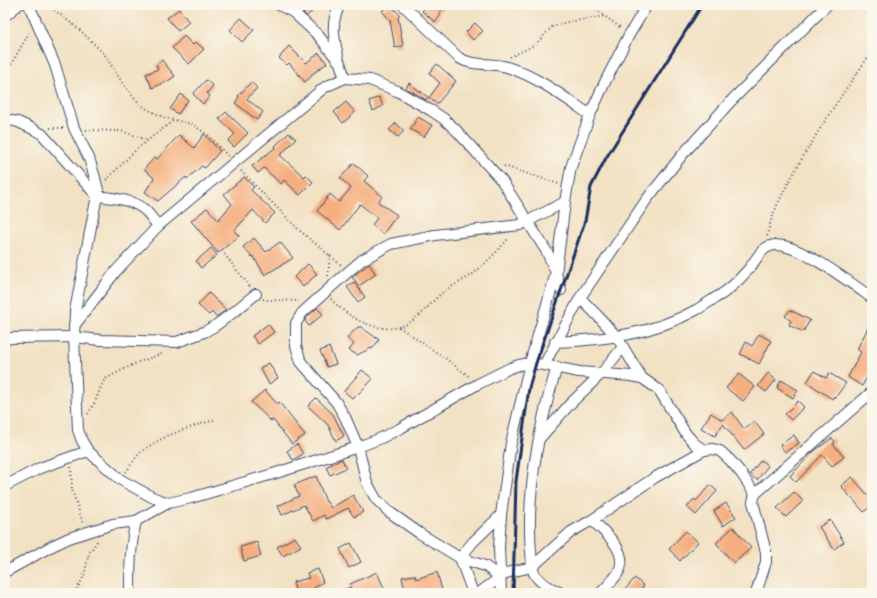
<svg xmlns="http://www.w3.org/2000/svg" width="877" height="598" font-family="'Gentium Book Plus',serif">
	<rect width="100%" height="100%" fill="#fbf7ec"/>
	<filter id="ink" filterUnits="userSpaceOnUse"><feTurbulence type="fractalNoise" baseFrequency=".025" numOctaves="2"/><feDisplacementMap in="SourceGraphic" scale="8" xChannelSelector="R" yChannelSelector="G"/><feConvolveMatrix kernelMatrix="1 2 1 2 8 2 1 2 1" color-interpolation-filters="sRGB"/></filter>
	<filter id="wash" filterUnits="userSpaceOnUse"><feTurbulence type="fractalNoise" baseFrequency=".012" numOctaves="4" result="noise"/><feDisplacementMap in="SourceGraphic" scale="16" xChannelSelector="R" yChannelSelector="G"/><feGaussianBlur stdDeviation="0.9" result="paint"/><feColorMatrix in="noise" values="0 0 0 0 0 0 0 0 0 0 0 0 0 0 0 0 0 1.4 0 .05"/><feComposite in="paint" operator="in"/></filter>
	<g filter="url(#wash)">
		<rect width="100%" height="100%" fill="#f2e1c3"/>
		<g id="blocks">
			<!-- building -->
			<g fill="#f5ae7e">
				<polygon points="297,5 309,5 313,11 306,16"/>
				<polygon points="389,5 390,5 400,15 398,17 403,46 395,48 390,20 382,11"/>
				<polygon points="428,5 445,5 439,14 441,15 435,22 422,11"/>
				<polygon points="179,9 189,22 178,31 167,18"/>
				<polygon points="241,18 254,30 242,42 230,30"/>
				<polygon points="475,23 483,31 473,40 466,32"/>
				<polygon points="184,36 193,45 196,42 204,49 189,64 172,48"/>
				<polygon points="289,46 306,63 319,53 327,63 311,75 312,76 305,82 289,63 287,65 279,58"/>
				<polygon points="162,60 175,76 168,81 152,88 146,74 158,69 156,65"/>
				<polygon points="437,64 456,81 437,104 429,98 440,83 429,73"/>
				<polygon points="206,80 213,86 207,93 210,96 203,104 193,94"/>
				<polygon points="251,82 257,88 247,99 263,112 257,120 235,103 239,97 238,96"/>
				<polygon points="409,83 428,97 426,100 406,88"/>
				<polygon points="181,94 188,100 178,114 170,109"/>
				<polygon points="379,97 383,106 373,111 369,101"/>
				<polygon points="346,102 355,112 343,123 334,112"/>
				<polygon points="226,112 248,133 234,147 228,141 235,134 219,119"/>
				<polygon points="418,117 432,125 424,137 410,129"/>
				<polygon points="396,123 404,131 398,137 389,130"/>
				<polygon points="289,133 296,139 280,155 304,177 306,175 313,182 300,195 284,180 281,184 264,168 258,173 252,166 276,147 275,146"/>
				<polygon points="204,134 220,151 205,168 202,166 187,179 186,177 158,201 145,192 154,178 144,169 155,157 157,159 179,135 194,148"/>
				<polygon points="354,163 368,176 364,181 382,196 378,202 397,215 383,234 372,225 377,218 360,204 340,230 317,211 330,194 339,202 351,188 340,178"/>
				<polygon points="244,177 254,187 251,190 275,213 265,223 253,210 234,231 239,236 218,253 191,221 207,208 218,220 232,204 224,194"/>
				<polygon points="254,238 266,252 280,242 293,258 265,275 253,256 252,257 243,247"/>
				<polygon points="211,248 217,255 201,268 196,261"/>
				<polygon points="308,264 317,274 303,287 294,277"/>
				<polygon points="369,264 376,274 359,286 352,277"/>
				<polygon points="354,282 365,297 358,302 347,287"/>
				<polygon points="209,293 226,310 216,317 212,312 209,315 198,305"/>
				<polygon points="317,308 323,314 309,326 305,321 307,317"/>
				<polygon points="790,310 810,320 803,332 789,325 791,321 785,316"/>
				<polygon points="872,320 872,369 862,386 848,377 861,352 857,349"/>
				<polygon points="268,324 274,332 258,344 252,336"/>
				<polygon points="358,327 361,327 379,340 372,349 371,348 357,355 349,350 354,344 347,338"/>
				<polygon points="759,334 771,341 759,364 740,354 746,342 752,346"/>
				<polygon points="329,347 336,364 327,367 320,351"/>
				<polygon points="269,363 278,378 269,384 260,368"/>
				<polygon points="362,370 373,379 353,399 344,391"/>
				<polygon points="814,371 826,378 829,373 846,383 835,398 834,396 832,399 807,382"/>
				<polygon points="768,373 776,380 766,392 758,386"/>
				<polygon points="739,374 755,387 743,401 726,388"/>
				<polygon points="781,380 798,390 793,398 777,388"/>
				<polygon points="265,390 277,404 279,402 305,435 292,444 273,420 271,421 251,402"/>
				<polygon points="316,398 333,414 344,436 336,441 328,425 308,406"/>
				<polygon points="798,401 804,407 791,420 785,414"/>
				<polygon points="732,412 744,429 754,421 764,434 744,450 723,424 715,436 701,428 711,413 722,420"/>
				<polygon points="794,435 799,443 785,452 780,445"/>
				<polygon points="832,438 835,442 833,444 844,457 832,466 822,455 796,482 790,476 813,452"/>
				<polygon points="297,444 303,454 293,460 287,451"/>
				<polygon points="342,459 346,468 330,475 326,467"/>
				<polygon points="761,460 768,466 757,480 750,474"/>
				<polygon points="316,476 326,502 327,502 331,508 353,495 363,512 354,517 348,508 326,519 324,515 313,521 304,505 282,515 278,506 299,496 294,485"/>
				<polygon points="852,477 872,500 872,505 864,512 841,486"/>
				<polygon points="710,485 717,491 696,515 687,507 694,499 696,501"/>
				<polygon points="794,492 803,501 786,517 777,508"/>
				<polygon points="726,503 736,517 723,526 714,511"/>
				<polygon points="830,520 844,542 834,549 819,527"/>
				<polygon points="733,527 751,548 734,563 716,543"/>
				<polygon points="686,531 698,542 680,561 669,549"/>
				<polygon points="295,537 301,546 283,556 277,547"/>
				<polygon points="257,542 261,556 244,561 240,547"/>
				<polygon points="351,543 361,562 349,568 340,549"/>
				<polygon points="318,569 323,582 314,588 316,593 296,593 293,582 309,578 307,573"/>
				<polygon points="377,572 386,593 336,593 351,587 350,584"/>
				<polygon points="437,572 442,590 432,593 421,593 420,591 405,593 402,577 415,575 416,579"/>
				<polygon points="635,578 644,586 638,593 622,593"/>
			</g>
		</g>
	</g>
	<g filter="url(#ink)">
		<use href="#blocks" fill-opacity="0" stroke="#3b4a6d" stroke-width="1"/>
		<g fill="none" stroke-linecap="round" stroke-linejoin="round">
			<!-- street casing -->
			<g stroke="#3b4a6d" stroke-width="12">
				<g id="street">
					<polyline points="29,5 55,65 74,128 89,158 95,178 98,190 75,311 74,337 78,430 82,441 88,451 121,480 152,497 168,503"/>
					<polyline points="279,5 293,12 318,35 340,63 345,78 370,80 397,91 432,111 444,119 456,130 502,181 547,252 556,273 561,290"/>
					<path d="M403,5l56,53c15,9 32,4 48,9 31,10 57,30 83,48"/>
					<polyline points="5,16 18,5"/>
					<path d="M339,61c-4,-20 -10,-37 1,-56"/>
					<path d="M5,119l13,3 15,7 9,5 8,9 47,53c16,2 36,3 49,15 4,4 8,10 12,15"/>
					<polyline points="580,298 597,315 617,337 642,378"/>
					<polyline points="74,326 116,271 158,226 325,87 345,78"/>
					<polyline points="5,339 10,338 74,337 100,340 177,342 204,332 215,326 235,311 256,294"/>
					<path d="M555,342c49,-2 98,-8 141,-32 9,-5 17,-11 26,-16 9,-6 17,-14 25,-23 9,-9 14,-27 30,-26 25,1 74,38 95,53"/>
					<polyline points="544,365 580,298 647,199 683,154 732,100 827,5"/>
					<path d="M557,367c-18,57 -31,126 -26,185 1,7 0,15 3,21 5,10 17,15 27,20"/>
					<polyline points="540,438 570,404 601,374 623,347"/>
					<polyline points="5,486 40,468 88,451"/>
					<path d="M592,520c12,12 37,31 27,51 -4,8 -12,15 -18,22"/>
					<polyline points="5,572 50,547 69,538 113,524 136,521 168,503 191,498 273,474 358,447 379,439 399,429 478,384 510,368 519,365 530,363 544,365 579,372 631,376 642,378 659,390 686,434 695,444 704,450 713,449 720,451 730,460 741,473 755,494"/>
					<polyline points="500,577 485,566 460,558 419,533 388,511 376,499 367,483 358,447 345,417 336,402 301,362 296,346 296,323 302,313 349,271 362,260 391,244 435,235 520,225 565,202"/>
					<path d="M130,593c0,-25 0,-47 6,-72"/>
					<polyline points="473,593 460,558 473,542 501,515"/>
					<polyline points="479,593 506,573 532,567 571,532 592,520 654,478 704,450"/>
					<polyline points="501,593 499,548 501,515 511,443 530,363 556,273 565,202 571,167 590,115 605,82 629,35 647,5"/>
					<polyline points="756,593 766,562 766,552 753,502 755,494 872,392"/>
				</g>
			</g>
			<!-- path -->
			<g stroke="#3b4a6d" stroke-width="2" stroke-dasharray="1 3" stroke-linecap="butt">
				<polyline points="48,5 81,31 105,55 121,81 135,99 145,108 165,118 192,124 209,136 228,156"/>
				<polyline points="590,5 622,29"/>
				<polyline points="510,57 535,45 552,27 567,22 605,16"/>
				<polyline points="5,75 29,33"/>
				<polyline points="50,128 64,128"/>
				<polyline points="86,130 121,131 148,140"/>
				<polyline points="504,166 559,184"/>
				<polyline points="241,171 298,229 341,265"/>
				<polyline points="106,180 138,148 174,120"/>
				<path d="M767,236c4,-21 15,-41 25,-60 24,-43 51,-84 80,-124"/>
				<polyline points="222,251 250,287"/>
				<polyline points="328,276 330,255"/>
				<polyline points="263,299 267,300 299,301"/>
				<path d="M331,299c15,17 44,34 67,28 6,-1 12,-5 17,-8 11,-8 19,-21 31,-29 8,-5 16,-9 24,-14 13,-9 28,-26 39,-38"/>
				<polyline points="399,327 445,358 470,377"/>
				<polyline points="88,414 95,402 103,382 107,378 136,363 164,353"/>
				<polyline points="71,467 72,490 83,523"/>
				<path d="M126,472c4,-5 8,-13 13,-18 20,-18 49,-26 75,-34"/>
				<polyline points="75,593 84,576 89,553 98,540"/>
			</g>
			<!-- street -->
			<use href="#street" stroke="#fff" stroke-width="10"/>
			<!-- rail -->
			<polyline stroke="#1b2f5e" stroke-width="3" points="513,593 516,481 529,388 536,363 585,221 591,187 606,158 702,5"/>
		</g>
	</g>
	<!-- margin -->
	<rect width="877" height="598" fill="none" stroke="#fbf7ec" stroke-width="20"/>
</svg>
